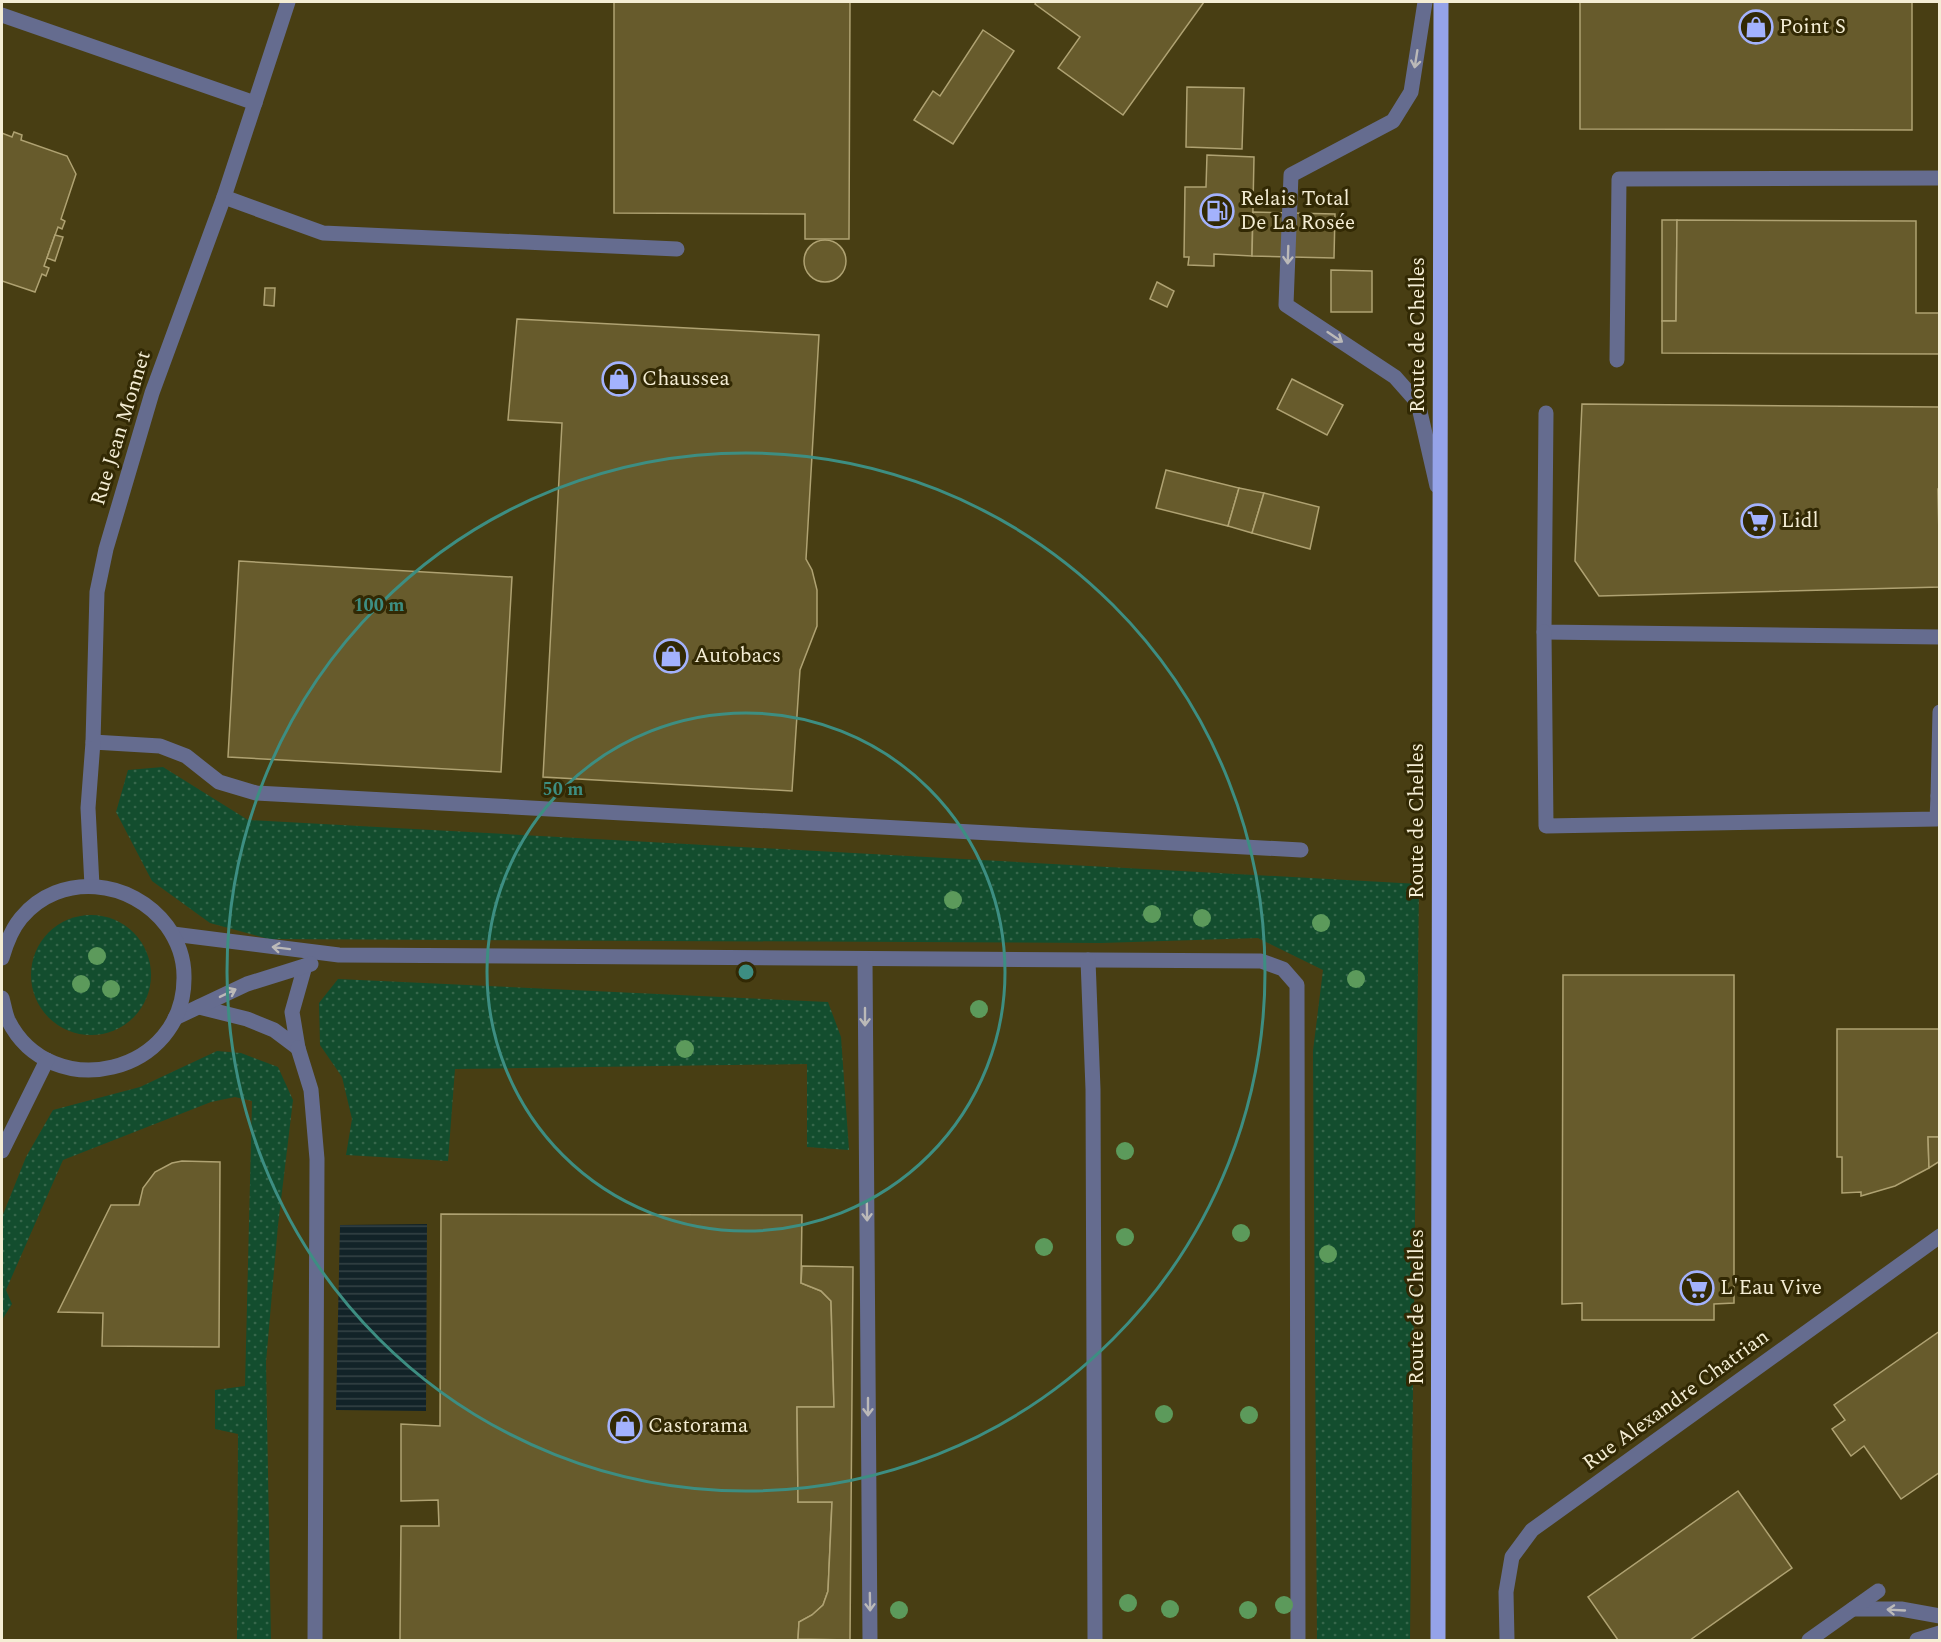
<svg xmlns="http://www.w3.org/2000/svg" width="1941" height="1642" font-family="Spectral,serif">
	<defs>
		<pattern id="grass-dots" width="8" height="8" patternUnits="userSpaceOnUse" patternTransform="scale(1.5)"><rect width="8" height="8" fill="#134d2e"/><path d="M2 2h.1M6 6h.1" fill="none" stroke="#36674b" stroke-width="1.8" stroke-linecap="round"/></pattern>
		<pattern id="water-rules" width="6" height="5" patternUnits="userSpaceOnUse" patternTransform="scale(1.5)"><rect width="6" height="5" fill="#122328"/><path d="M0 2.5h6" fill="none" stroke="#354346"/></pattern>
	</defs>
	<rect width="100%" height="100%" fill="#3e3300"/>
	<!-- built -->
	<rect fill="#483e13" x="2" y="2" width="1937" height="1638"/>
	<!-- grass -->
	<g fill="url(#grass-dots)">
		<polygon points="163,767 248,820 1419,884 1410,1640 1317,1640 1313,1051 1323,970 1258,938 1101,943 269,939 210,923 152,881 116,812 128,770"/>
		<circle cx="91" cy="975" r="60"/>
		<polygon points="338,979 828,1002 841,1037 849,1150 807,1147 807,1064 455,1069 448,1161 346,1155 352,1119 342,1077 320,1045 319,1003"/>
		<polygon points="217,1051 241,1053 278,1067 293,1100 278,1225 266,1362 271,1640 237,1640 238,1434 215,1429 215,1390 245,1386 252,1101 235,1097 211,1102 63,1160 6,1290 12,1304 2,1320 2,1217 26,1157 53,1110 140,1087"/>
	</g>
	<!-- water -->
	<polygon fill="url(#water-rules)" points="427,1224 426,1411 336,1410 340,1225"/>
	<!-- building -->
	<g fill="#675b2c" stroke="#afa272" stroke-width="1.5">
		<polygon points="614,2 850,2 849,239 805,239 805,214 614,213"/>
		<polygon points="1036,2 1204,2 1123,115 1058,68 1080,37 1035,4"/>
		<polygon points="1580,2 1912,2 1912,130 1580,129"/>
		<polygon points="983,30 1014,51 953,144 914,120 933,91 940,96"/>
		<polygon points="1187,87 1244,88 1242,149 1186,147"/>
		<polygon points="14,132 22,135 21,140 67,156 76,174 61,219 65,221 62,229 58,227 44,266 49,268 46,276 42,274 35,292 2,281 2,133 12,137"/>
		<polygon points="1207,155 1254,157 1252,256 1214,254 1214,266 1188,265 1189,257 1184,257 1185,187 1206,187"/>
		<polygon points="1253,212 1335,214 1334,258 1252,256"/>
		<polygon points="1662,220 1677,220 1676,321 1662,321"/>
		<polygon points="1677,220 1916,221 1916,313 1940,313 1940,354 1662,353 1662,321 1676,321"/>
		<polygon points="55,235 63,237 55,261 47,258"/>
		<circle cx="825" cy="261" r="21"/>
		<polygon points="1331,270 1372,271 1372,312 1331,312"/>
		<polygon points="1157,282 1174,291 1167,307 1150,299"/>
		<polygon points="265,288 275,288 274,306 264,305"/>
		<polygon points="517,319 819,335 806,559 812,570 817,590 817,626 800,670 792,791 543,777 562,423 508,420"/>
		<polygon points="1292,379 1343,405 1327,435 1277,409"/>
		<polygon points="1582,404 1940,407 1940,489 1938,489 1940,587 1599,596 1575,561"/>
		<polygon points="1166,470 1239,488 1228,526 1156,508"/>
		<polygon points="1239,488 1264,493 1252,533 1228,526"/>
		<polygon points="1264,493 1319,507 1310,549 1252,533"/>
		<polygon points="239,561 512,577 501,772 228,757"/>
		<polygon points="1563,975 1734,975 1734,1303 1714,1304 1714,1320 1582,1320 1582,1303 1562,1304"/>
		<polygon points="1837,1029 1940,1029 1940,1137 1928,1137 1929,1168 1895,1186 1861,1196 1861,1192 1842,1193 1842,1157 1837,1157"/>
		<polygon points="1928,1137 1940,1137 1940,1161 1929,1168"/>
		<polygon points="182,1161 220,1162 219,1347 102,1346 103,1313 58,1312 111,1205 139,1205 143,1188 155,1172 172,1163"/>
		<polygon points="441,1214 802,1215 801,1283 821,1291 831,1301 834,1407 797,1407 798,1502 832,1502 828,1591 823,1605 812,1615 799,1622 798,1640 400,1640 401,1526 439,1526 438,1500 401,1501 401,1424 440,1426"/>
		<polygon points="802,1266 853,1267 850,1640 798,1639 799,1622 812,1615 823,1605 828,1591 832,1502 798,1502 797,1407 834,1407 831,1301 821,1291 801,1283"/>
		<polygon points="1940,1331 1940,1472 1901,1499 1864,1446 1851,1456 1832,1429 1845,1420 1834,1405"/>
		<polygon points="1738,1491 1792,1568 1690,1640 1618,1640 1588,1597"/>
	</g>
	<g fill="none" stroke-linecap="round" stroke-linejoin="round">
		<!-- lane -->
		<g stroke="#656c8f" stroke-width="15">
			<polyline points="1425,2 1411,92 1393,121 1291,175 1286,305 1395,377 1418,403 1437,486"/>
			<polyline points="2,15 255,103"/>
			<polyline points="224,197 323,233 677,249"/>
			<polyline points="1617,360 1619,179 1940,178"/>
			<polyline points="1546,413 1544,632 1940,637"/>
			<polyline points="1544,632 1546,826 1937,819 1938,796 1940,796"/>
			<polyline points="93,742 160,746 186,756 219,782 256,793 1301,850"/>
			<polyline points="1938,796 1940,712"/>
			<polyline points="173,934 339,955 1261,961 1283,969 1297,985 1298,1640"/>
			<polyline points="865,959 870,1640"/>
			<polyline points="1088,960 1093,1089 1095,1640"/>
			<polyline points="199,1007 247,1019 274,1030 298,1048 292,1012 305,966"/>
			<polyline points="175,1018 247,984 311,964"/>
			<polyline points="298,1048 311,1090 317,1159 315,1640"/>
			<polyline points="1853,1609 1901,1609 1940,1616"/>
			<polyline points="1809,1640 1878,1591"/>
			<polyline points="1917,1640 1940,1633"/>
		</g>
		<!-- street -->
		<g stroke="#656c8f" stroke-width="15">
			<polyline points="92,886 88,808 93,742 97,592 106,549 152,393 224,197 288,2"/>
			<path d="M2,958c4,-14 9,-28 19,-40 39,-47 111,-39 146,8 10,14 17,32 17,50 2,98 -133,130 -176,44 -3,-7 -4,-15 -6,-22"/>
			<polyline points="2,1151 47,1060"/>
			<polyline points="1507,1640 1506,1592 1512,1557 1532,1530 1940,1236"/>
		</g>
		<!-- primary -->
		<polyline stroke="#95a3e9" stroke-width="15" points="1438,1640 1441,2"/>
	</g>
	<!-- trees -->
	<g fill="#5c9a5b">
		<circle cx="953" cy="900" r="9"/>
		<circle cx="1152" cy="914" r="9"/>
		<circle cx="1202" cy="918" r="9"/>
		<circle cx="1321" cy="923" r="9"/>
		<circle cx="97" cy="956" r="9"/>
		<circle cx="1356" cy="979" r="9"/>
		<circle cx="81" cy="984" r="9"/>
		<circle cx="111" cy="989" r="9"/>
		<circle cx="979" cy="1009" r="9"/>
		<circle cx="685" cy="1049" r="9"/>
		<circle cx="1125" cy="1151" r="9"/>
		<circle cx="1241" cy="1233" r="9"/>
		<circle cx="1125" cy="1237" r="9"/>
		<circle cx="1044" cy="1247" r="9"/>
		<circle cx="1328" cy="1254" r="9"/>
		<circle cx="1164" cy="1414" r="9"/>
		<circle cx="1249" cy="1415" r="9"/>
		<circle cx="1128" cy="1603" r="9"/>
		<circle cx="1284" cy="1605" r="9"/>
		<circle cx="1170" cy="1609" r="9"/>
		<circle cx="899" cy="1610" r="9"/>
		<circle cx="1248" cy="1610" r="9"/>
	</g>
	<!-- one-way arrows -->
	<defs><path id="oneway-shaft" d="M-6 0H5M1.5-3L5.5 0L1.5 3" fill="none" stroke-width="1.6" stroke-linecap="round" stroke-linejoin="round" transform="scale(1.5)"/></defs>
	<g stroke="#bbb9b8">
		<use href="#oneway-shaft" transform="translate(1416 59) rotate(99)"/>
		<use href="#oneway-shaft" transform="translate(1288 255) rotate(92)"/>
		<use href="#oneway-shaft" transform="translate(1335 337) rotate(34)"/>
		<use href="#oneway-shaft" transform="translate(281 948) rotate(-173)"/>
		<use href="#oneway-shaft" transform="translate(228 993) rotate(-26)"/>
		<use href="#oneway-shaft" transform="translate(865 1017) rotate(90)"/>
		<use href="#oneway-shaft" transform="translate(867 1212) rotate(89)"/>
		<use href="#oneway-shaft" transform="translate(868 1407) rotate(90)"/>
		<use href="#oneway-shaft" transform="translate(870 1602) rotate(89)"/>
		<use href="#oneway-shaft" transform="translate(1896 1610) rotate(-177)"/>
	</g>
	<!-- distance rings -->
	<g fill="none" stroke="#3d8e82" stroke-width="3">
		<circle cx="746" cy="972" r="259"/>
		<circle cx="746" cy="972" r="519"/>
	</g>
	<!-- icons -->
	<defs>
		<g id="shop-ring" transform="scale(1.725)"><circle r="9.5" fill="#322904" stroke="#a3b2fd" stroke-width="1.5"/><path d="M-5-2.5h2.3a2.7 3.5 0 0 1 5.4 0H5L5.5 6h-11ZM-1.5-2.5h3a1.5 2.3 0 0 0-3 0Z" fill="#a3b2fd"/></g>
		<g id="fuel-ring" transform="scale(1.725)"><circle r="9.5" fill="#322904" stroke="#a3b2fd" stroke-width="1.5"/><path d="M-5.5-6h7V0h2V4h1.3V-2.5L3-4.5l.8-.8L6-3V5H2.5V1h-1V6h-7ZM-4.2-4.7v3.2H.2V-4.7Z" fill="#a3b2fd"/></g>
		<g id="supermarket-ring" transform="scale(1.725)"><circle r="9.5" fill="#322904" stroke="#a3b2fd" stroke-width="1.5"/><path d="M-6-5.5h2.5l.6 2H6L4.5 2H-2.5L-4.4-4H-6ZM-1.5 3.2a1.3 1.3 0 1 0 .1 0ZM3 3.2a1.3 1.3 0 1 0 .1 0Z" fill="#a3b2fd"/></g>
	</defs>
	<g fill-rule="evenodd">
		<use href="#shop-ring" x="1756" y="27"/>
		<use href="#fuel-ring" x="1217" y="211"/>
		<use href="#shop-ring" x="619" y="379"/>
		<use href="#supermarket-ring" x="1758" y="521"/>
		<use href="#shop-ring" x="671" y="656"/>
		<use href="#supermarket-ring" x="1697" y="1288"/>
		<use href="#shop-ring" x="625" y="1426"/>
	</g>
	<g text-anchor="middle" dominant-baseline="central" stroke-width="6" stroke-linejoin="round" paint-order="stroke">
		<!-- poi labels -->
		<g font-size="21" fill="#f4edd4" stroke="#322904" text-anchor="start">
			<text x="1779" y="27">Point S</text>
			<text x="1240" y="199">Relais Total<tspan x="1240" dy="24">De La Rosée</tspan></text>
			<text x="642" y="379">Chaussea</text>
			<text x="1781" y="521">Lidl</text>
			<text x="694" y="656">Autobacs</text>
			<text x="1720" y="1288">L'Eau Vive</text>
			<text x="648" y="1426">Castorama</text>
		</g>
		<!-- street labels -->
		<g font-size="21" fill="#f4edd4" stroke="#322904">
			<text transform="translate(1418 335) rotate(-90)">Route de Chelles</text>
			<text transform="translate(121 428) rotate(-73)">Rue Jean Monnet</text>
			<text transform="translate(1417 821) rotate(-90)">Route de Chelles</text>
			<text transform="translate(1417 1307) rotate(-90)">Route de Chelles</text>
			<text transform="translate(1676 1400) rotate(-36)">Rue Alexandre Chatrian</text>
		</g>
	</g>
	<circle cx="746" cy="972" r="9" fill="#3d8e82" stroke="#322904" stroke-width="3"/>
	<g font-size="18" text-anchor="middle" font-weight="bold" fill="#3d8e82" stroke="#322904" stroke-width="6" stroke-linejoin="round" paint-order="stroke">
		<text x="379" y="611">100 m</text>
		<text x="563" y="795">50 m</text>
	</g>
	<!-- border -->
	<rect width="1941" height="1642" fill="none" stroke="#f4edd4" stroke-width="6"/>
</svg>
